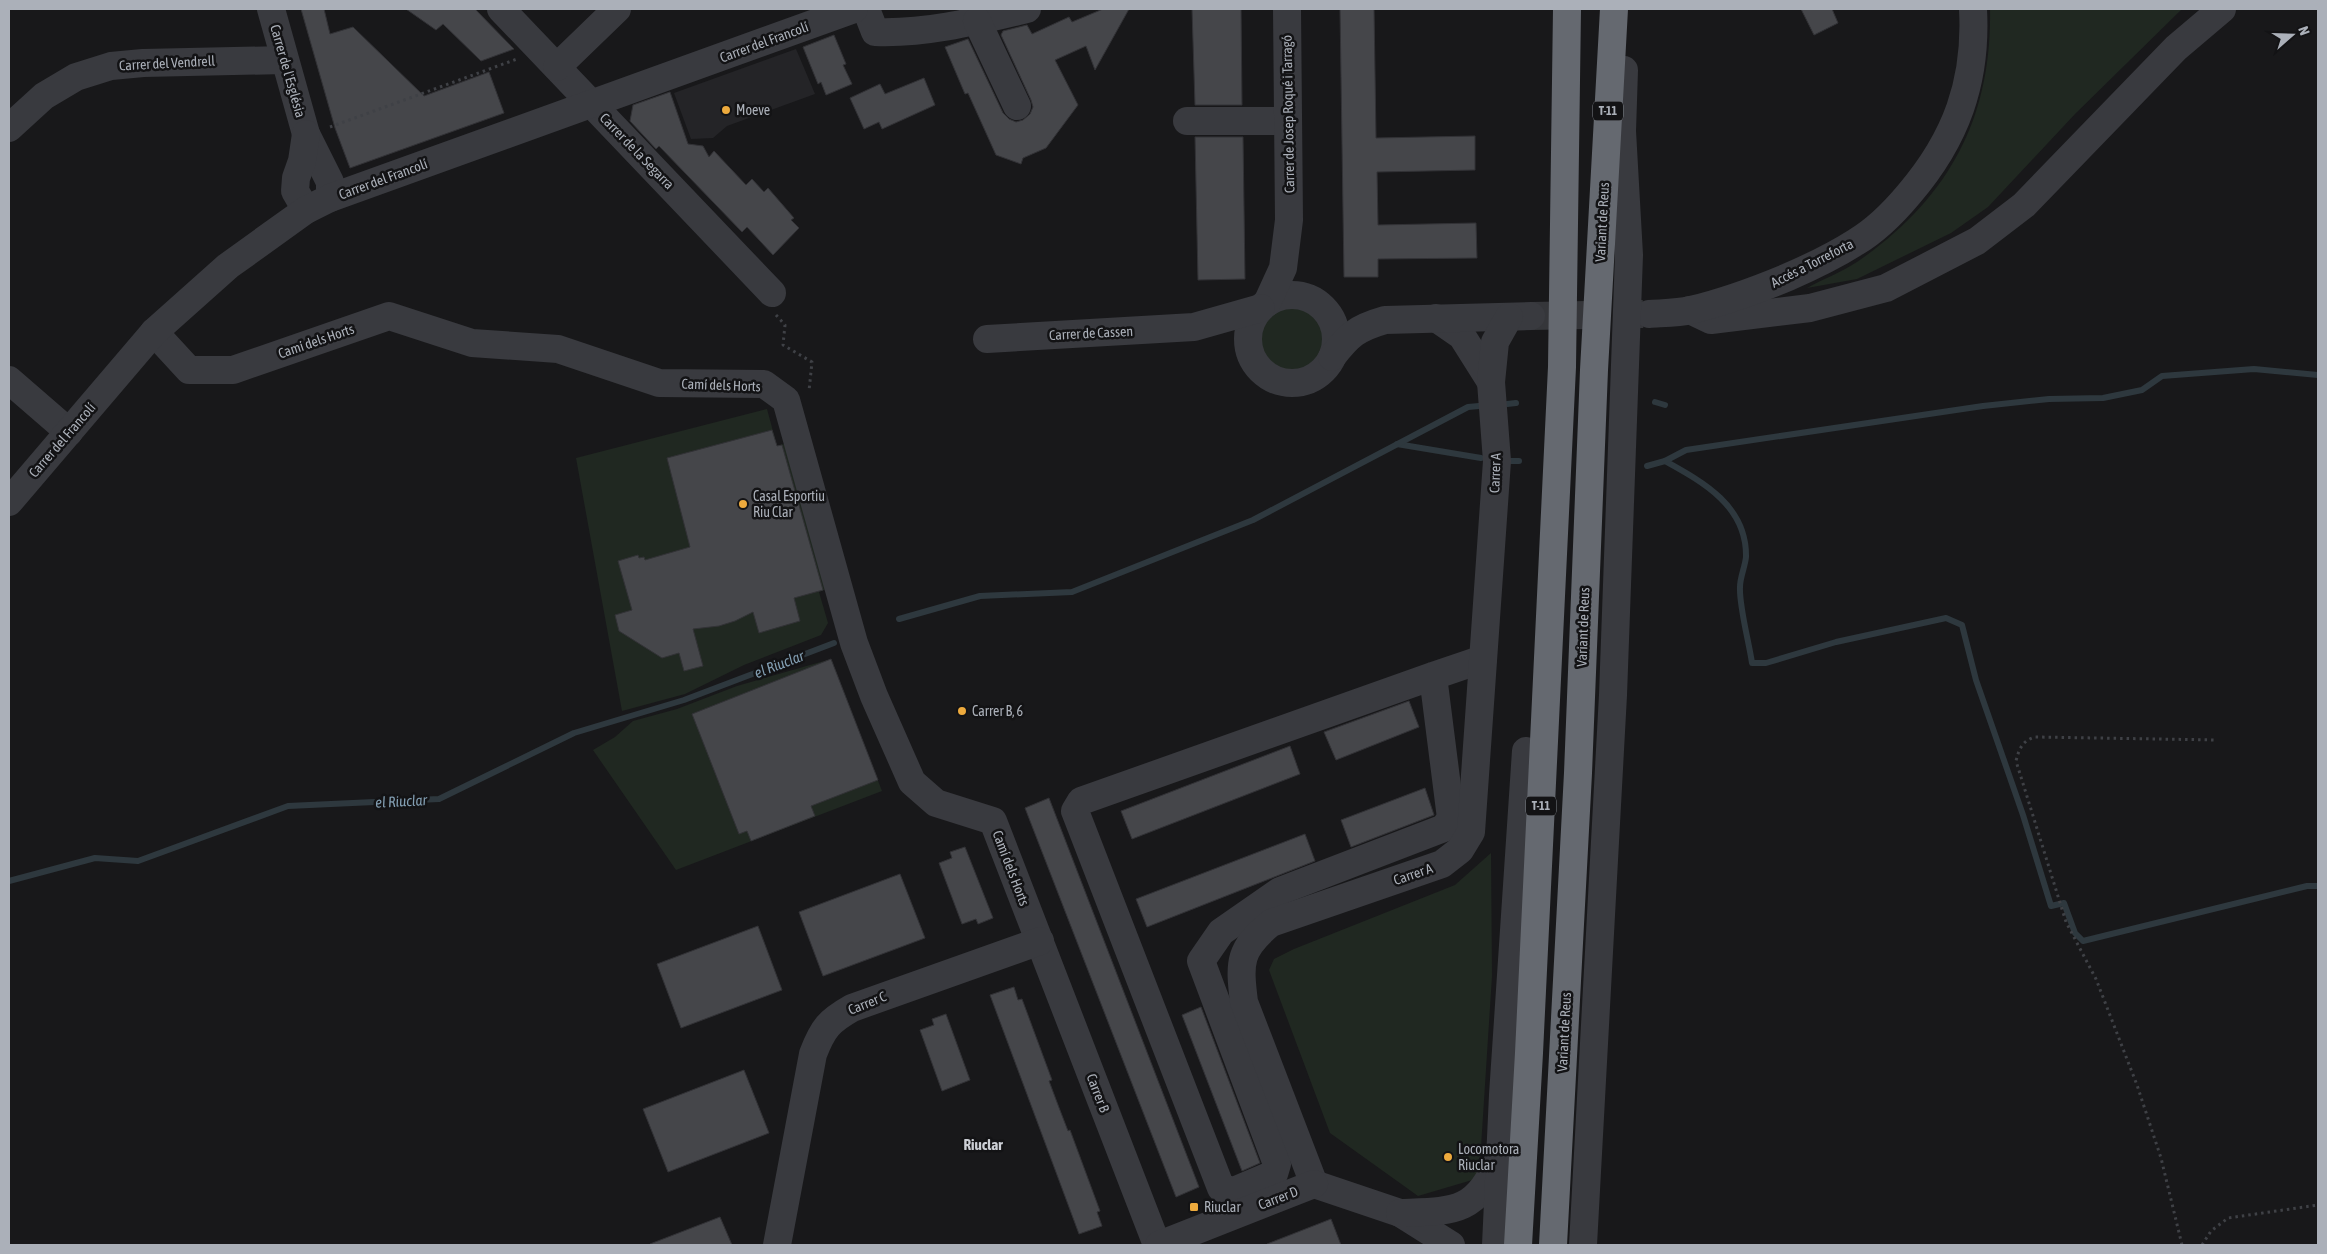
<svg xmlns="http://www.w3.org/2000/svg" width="2327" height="1254" font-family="'Asap Condensed',sans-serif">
	<rect width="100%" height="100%" fill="#18181a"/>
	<!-- built -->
	<polygon fill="#242427" points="796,49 815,94 727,126 713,138 691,139 674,93"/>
	<!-- green -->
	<g fill="#202821">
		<path d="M1990,9h192l-107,105 -87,93 -37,26 -94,46 -50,9c16,-9 35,-16 50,-26 91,-63 135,-143 133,-253z"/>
		<circle cx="1292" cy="340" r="34"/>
		<polygon points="767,409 777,446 790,442 829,588 819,592 828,623 821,635 744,665 685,694 622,711 576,458"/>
		<polygon points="831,659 882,791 676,870 593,750 615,737 633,721 677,709 737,686"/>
		<polygon points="1491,853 1492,976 1479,1178 1418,1196 1330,1133 1269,970 1274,959 1294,949 1455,885"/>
	</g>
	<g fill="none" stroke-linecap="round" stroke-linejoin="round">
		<!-- stream -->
		<g stroke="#2e383e" stroke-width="6">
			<polyline points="1655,402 1665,405"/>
			<polyline points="1507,404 1516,403"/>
			<polyline points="1397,444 1481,458"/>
			<polyline points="1511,461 1519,461"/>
			<path d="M1665,461c38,21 82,45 81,96 -1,10 -6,20 -6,30 -1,19 9,55 12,76h14l70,-21 110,-24 16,7 14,55 47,135 28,91 13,-3 11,30 8,8 224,-55h11"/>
			<polyline points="1647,466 1665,461 1686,450 1983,406 2049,399 2103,398 2142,390 2162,376 2254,369 2318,375"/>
			<polyline points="899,619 980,596 1072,592 1253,520 1468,407 1479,406"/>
			<polyline points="9,881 95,858 138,861 288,806 439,799 574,733 684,700 834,643"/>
		</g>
	</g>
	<!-- building -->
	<g fill="#45464a" stroke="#323236">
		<polygon points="301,9 324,9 330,34 353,27 424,96 489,72 504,113 350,168 335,128"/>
		<polygon points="406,9 475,9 514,49 481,61 443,24 436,30"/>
		<polygon points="1103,9 1129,9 1095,70 1086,46 1055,60 1078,105 1046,148 1023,158 1021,164 996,155 968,93 965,94 945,47 968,39 1003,113 1009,119 1016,122 1023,120 1030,114 1033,107 1031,100 1001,35 1003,31 1027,25 1032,34 1069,17 1072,22"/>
		<polygon points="1192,9 1241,9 1242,105 1195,105"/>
		<polygon points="1340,9 1374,9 1376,138 1475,136 1475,170 1377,172 1378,225 1476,223 1477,258 1378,259 1378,277 1344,277"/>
		<polygon points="1801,9 1832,9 1838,23 1814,35"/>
		<polygon points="834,35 846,64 843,65 852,84 826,95 821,82 818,84 803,47"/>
		<polygon points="924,78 935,105 882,129 879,122 864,129 850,98 880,84 885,94"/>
		<polygon points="670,92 688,144 703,146 709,157 714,151 746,185 752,179 764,192 768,188 794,218 791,220 799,228 773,255 747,227 742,232 659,146 656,149 630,121 633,105"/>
		<polygon points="1195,137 1243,137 1245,279 1198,280"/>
		<polygon points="772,430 777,446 782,445 823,590 794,598 800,621 759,633 753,612 735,621 719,626 693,629 703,666 684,671 679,653 662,658 619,631 615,615 632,610 618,561 638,555 639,558 644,557 645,560 690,547 667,458"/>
		<polygon points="831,659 878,780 811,806 815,816 751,841 747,831 739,834 692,714"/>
		<polygon points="1409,701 1419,727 1336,760 1324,732"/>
		<polygon points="1290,746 1300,774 1132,839 1121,811"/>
		<polygon points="1425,788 1434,815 1351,847 1341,820"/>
		<polygon points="1049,798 1199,1187 1176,1197 1025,808"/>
		<polygon points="1305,834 1315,861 1147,927 1136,899"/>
		<polygon points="965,847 993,918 978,924 976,919 962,924 939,863 952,858 950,852"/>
		<polygon points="900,874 925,938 823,976 799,912"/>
		<polygon points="758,926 782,990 681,1028 657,964"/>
		<polygon points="1014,987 1018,1000 1022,999 1052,1080 1049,1081 1058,1105 1068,1131 1070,1130 1100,1211 1097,1212 1102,1226 1079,1234 990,995"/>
		<polygon points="1201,1007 1260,1163 1242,1171 1182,1015"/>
		<polygon points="946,1014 970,1080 942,1091 920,1030 934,1025 932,1019"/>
		<polygon points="744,1070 769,1133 668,1172 643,1109"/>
		<polygon points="720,1217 732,1245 650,1245 650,1244"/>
		<polygon points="1331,1219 1341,1245 1267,1245 1267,1244"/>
	</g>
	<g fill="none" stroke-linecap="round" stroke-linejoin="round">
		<!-- minor-tunnel -->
		<polyline stroke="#35363a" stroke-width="28" stroke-dasharray="28 14" stroke-linecap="butt" points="1531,316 1649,314"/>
		<!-- path -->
		<g stroke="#3f4146" stroke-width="3" stroke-dasharray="2.5 4" stroke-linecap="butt">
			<polyline points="330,127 517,59"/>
			<polyline points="776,315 785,325 783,345 812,362 809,391"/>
			<path d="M2182,1245l-21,-87 -24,-73 -41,-106 -30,-57 -50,-161c3,-12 6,-20 19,-24l182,3"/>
			<polyline points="2202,1245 2211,1231 2228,1218 2318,1205"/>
		</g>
		<!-- minor -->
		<g stroke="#393a3f" stroke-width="28">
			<polyline points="271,9 306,134 330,182 330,198"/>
			<polyline points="501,9 772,293"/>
			<path d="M866,9l9,23c52,2 102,-11 152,-23"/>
			<polyline points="977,21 1017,106"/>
			<polyline points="557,67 617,9"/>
			<polyline points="1187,121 1287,121"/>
			<polyline points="9,128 44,96 76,77 111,66 143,63 284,60"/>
			<polyline points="306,134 302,161 296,178 295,191 306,210"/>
			<circle cx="1292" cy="339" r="44"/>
			<polyline points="1267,303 1283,268 1289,220 1287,9"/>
			<polyline points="1690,310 1711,320 1810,308 1886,288 1977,241 2024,205 2176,48 2222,9"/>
			<path d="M1649,314c14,-1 29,-1 42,-4 33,-8 66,-20 97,-33 23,-10 46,-21 68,-35 20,-12 38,-30 53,-48 47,-55 68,-112 64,-185"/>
			<polyline points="1436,318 1462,336 1491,382"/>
			<polyline points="154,332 189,370 233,370 389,316 472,343 558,349 659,383 764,384 786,400 854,643 874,696 912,782 936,803 993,821 1157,1245"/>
			<polyline points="987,339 1194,327 1261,308"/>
			<path d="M1332,357c17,-22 25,-29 53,-37l146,-4"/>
			<polyline points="9,380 69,432"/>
			<polyline points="9,502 154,332 228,266 306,210 330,198 854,9"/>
			<polyline points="1433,676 1451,818 1444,828 1280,891 1221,932 1201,961 1277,1164 1274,1174 1234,1191 1221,1188 1075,811 1081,801 1433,676 1483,659"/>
			<path d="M1314,1184l-70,-182c-5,-40 -5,-53 27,-79l171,-59 18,-14 11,-18 26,-371 -6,-79 4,-40 14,-25"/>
			<polyline points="1314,1184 1400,1213 1451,1245"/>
			<path d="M1400,1213c51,-2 77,1 98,-53"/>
			<path d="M777,1245l36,-191c10,-26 16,-33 39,-46l188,-67"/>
			<polyline points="1159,1245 1314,1184"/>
			<polyline points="1496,1245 1503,1095 1526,751"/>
			<polyline points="1583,1245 1613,695 1629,255 1622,131 1624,70"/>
		</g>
		<!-- highway -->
		<g stroke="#656970" stroke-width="28">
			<polyline points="1518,1245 1529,1053 1562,367 1567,9"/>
			<polyline points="1553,1245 1578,773 1594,370 1614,9"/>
		</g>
	</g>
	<!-- markers -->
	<g fill="#edaa3d" stroke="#131315" stroke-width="2">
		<circle cx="726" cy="110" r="5"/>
		<circle cx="743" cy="504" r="5"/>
		<circle cx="962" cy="711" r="5"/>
		<circle cx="1448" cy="1157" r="5"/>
		<rect x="1189" y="1202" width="10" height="10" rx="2.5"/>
	</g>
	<g text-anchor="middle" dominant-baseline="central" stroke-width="5" stroke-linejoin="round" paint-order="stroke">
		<!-- shield labels -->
		<g fill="#131315" stroke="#7d8188" stroke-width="1">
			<rect x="1593" y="101.5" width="30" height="19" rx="4"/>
			<rect x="1526" y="796.5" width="30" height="19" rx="4"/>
		</g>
		<g font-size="12" font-weight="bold" fill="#abb0b9">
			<text x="1608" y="111">T-11</text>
			<text x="1541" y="806">T-11</text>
		</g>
		<!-- street labels -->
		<g font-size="14" fill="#abb0b9" stroke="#131315">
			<text transform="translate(764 42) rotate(-20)">Carrer del Francolí</text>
			<text transform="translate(167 63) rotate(-3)">Carrer del Vendrell</text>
			<text transform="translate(288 71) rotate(74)">Carrer de l'Església</text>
			<text transform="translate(1288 114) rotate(-91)">Carrer de Josep Roqué i Tarragó</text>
			<text transform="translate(637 151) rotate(46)">Carrer de la Segarra</text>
			<text transform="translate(383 179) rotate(-20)">Carrer del Francolí</text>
			<text transform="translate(1602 222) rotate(-87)">Variant de Reus</text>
			<text transform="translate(1812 263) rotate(-27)">Accés a Torreforta</text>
			<text transform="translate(1091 333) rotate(-3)">Carrer de Cassen</text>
			<text transform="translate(316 341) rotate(-19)">Camí dels Horts</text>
			<text transform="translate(721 385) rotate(2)">Camí dels Horts</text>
			<text transform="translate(62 440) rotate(-49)">Carrer del Francolí</text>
			<text transform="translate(1495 473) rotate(-88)">Carrer A</text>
			<text transform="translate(1583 627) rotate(-88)">Variant de Reus</text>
			<text transform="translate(1011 868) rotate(69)">Camí dels Horts</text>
			<text transform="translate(1413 874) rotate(-19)">Carrer A</text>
			<text transform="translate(867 1003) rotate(-22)">Carrer C</text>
			<text transform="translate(1564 1032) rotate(-87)">Variant de Reus</text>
			<text transform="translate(1098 1093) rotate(69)">Carrer B</text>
			<text transform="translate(1278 1198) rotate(-21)">Carrer D</text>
		</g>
		<!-- poi labels -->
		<g font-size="14" fill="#abb0b9" stroke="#131315" text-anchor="start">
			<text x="736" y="110">Moeve</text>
			<text x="753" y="496">Casal Esportiu<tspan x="753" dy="16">Riu Clar</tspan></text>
			<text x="972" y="711">Carrer B, 6</text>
			<text x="1458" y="1149">Locomotora<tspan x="1458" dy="16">Riuclar</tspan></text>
			<text x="1204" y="1207">Riuclar</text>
		</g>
		<!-- water labels -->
		<g font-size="15" font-style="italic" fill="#839fb3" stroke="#131315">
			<text transform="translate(779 664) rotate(-21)">el Riuclar</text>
			<text transform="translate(401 801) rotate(-3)">el Riuclar</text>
		</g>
		<!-- neighbourhood labels -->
		<g font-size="15" font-weight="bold" fill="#cccfd5" stroke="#131315">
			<text x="983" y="1144">Riuclar</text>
		</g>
	</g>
	<!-- border -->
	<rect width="2327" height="1254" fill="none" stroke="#abb0b9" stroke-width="20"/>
	<!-- north arrow -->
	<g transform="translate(2292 35) rotate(70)" stroke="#131315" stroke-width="4" paint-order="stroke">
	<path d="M0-4L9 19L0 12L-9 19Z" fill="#abb0b9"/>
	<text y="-8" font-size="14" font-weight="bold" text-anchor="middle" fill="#abb0b9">N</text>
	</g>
</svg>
